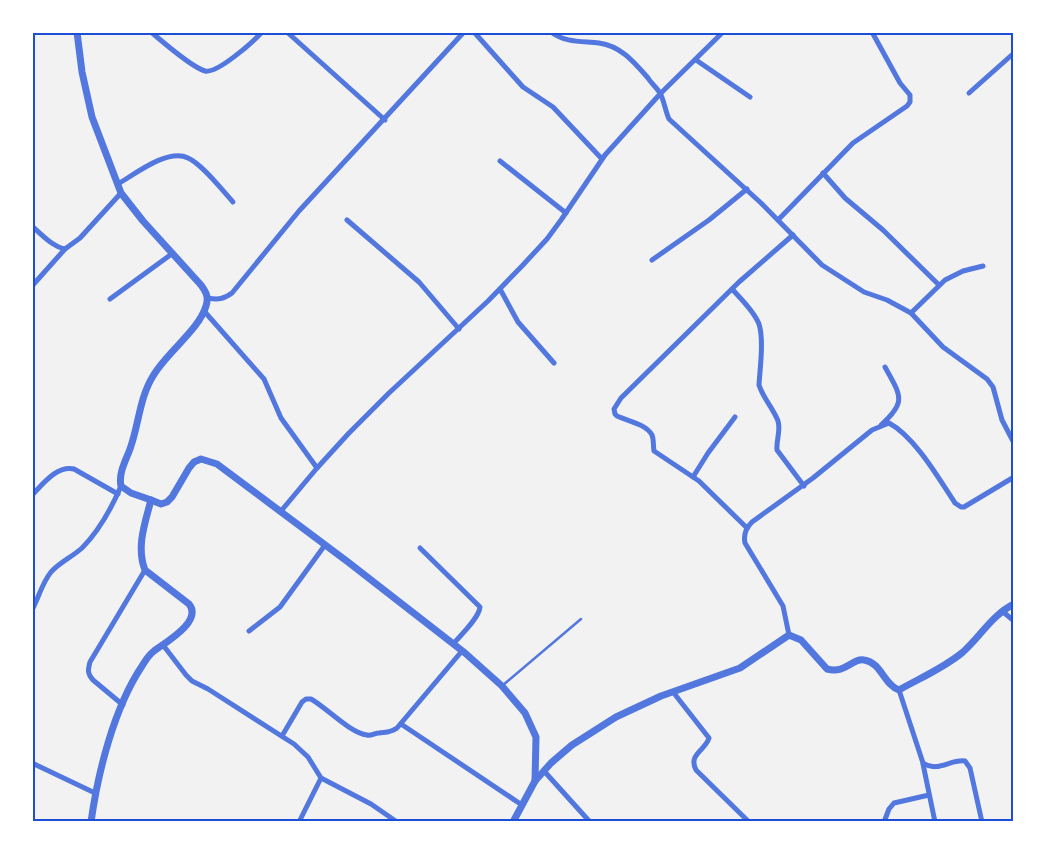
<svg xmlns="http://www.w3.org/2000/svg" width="1046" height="854" font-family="'Public Sans',sans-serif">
	<rect width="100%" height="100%" fill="#f2f2f2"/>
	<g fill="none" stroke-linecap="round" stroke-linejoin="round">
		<!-- service -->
		<polyline stroke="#5277de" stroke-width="2.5" points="503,685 581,619"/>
		<!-- minor -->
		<g stroke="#5277de" stroke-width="5">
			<path d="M151,32c12,10 40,35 54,39 12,3 48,-29 57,-39"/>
			<polyline points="287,32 385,120"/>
			<polyline points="474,32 523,87 553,107 602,159"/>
			<path d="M551,32c15,11 30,9 48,11 22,3 35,19 49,35 3,5 9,10 12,15 4,7 5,17 9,26l92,84 61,62 42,27 23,8 24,13 32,34 44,32 6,8 9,33 12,23"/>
			<polyline points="696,60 750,97"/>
			<polyline points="969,93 1014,53"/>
			<polyline points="500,161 566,213"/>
			<polyline points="823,173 845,198 883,230 939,285"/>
			<path d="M118,184c17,-10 50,-36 70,-26 14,6 34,32 45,44"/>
			<polyline points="347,220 419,282 459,329"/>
			<polyline points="778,220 853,143 907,106 910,102 910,95 900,83 872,32"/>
			<path d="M32,226c10,9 20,20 33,23l15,-11 41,-45"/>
			<polyline points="652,260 709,220 747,189"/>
			<polyline points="32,286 65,249"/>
			<polyline points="500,289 518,322 554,363"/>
			<path d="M732,289c9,10 22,22 27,35 5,16 1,44 0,61 4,13 14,23 19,36 3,10 -2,19 -1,29l27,36"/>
			<path d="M208,298c10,2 16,1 24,-5l67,-82 165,-179"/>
			<polyline points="110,299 173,253"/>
			<polyline points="204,311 264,379 281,418 317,468"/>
			<polyline points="911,313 945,280 963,271 983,266"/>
			<path d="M881,425c27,-24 19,-30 4,-58"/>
			<polyline points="693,477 708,453 735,417"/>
			<path d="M32,495c11,-11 25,-30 42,-26l44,25"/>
			<polyline points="281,511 317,468 349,433 389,393 488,301 522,266 547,239 561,220 605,155 660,94 723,32"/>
			<path d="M747,528l-48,-47 -45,-30c-1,-5 0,-11 -2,-16 -6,-11 -24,-14 -35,-19l-2,-2 -1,-5 7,-11 118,-116 54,-47"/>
			<path d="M420,548l60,59c-1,11 -19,28 -27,37"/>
			<path d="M32,610c7,-13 10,-27 19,-38 9,-10 21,-15 31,-24 16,-16 30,-41 39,-62"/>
			<polyline points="1002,611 1014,621"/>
			<polyline points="249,631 280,607 325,545"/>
			<path d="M789,635l-6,-29 -38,-63c-2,-9 1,-15 7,-21l61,-44 59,-48 17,-7c26,14 50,56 66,80l6,4h3l50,-30"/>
			<polyline points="163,645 186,675 192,681 208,689 294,744 308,757 321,778 299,822"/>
			<path d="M899,690l24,73c15,10 27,-4 42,-2l5,7 12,54"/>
			<path d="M673,692l36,46c-4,13 -21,16 -13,32l53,52"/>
			<path d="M123,705l-30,-25c-6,-7 -5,-10 -3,-18l55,-92"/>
			<polyline points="401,724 522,805"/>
			<path d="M282,736l20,-34 4,-3h5c16,9 39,34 56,36 4,1 8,-2 12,-2 7,-1 11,0 18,-5l65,-77"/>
			<polyline points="32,763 95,793"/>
			<polyline points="923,764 935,822"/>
			<polyline points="544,771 590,822"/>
			<polyline points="321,778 371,804 397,822"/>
			<polyline points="884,822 889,809 894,803 929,795"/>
		</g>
		<!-- tertiary -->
		<g stroke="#5277de" stroke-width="7">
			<path d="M77,32l5,40 10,45 29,76 22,28 58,64c5,7 8,12 5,21 -7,24 -40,47 -53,70 -13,21 -14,46 -22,70 -4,13 -13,26 -10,40l10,7 20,7 10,4 6,-2 5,-5 17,-29 5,-6 7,-3 16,5 131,98 117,91 37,33 23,27 11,24 -1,44"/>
			<path d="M91,822c7,-50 23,-114 51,-156 3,-5 8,-12 12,-15 12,-9 49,-30 35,-47l-44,-34c-9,-23 0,-47 6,-70"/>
			<path d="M513,822l22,-41 16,-18 21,-18 44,-28 45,-21 79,-28 49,-33 12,5 26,29c19,5 25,-11 37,-9 17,2 20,25 35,30 21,-12 45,-22 64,-38 17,-15 29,-37 51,-48"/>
		</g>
	</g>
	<!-- border -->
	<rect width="1046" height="854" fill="none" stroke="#ffffff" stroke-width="68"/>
	<rect x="34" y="34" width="978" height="786" fill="none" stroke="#1d4ed8" stroke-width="2"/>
</svg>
